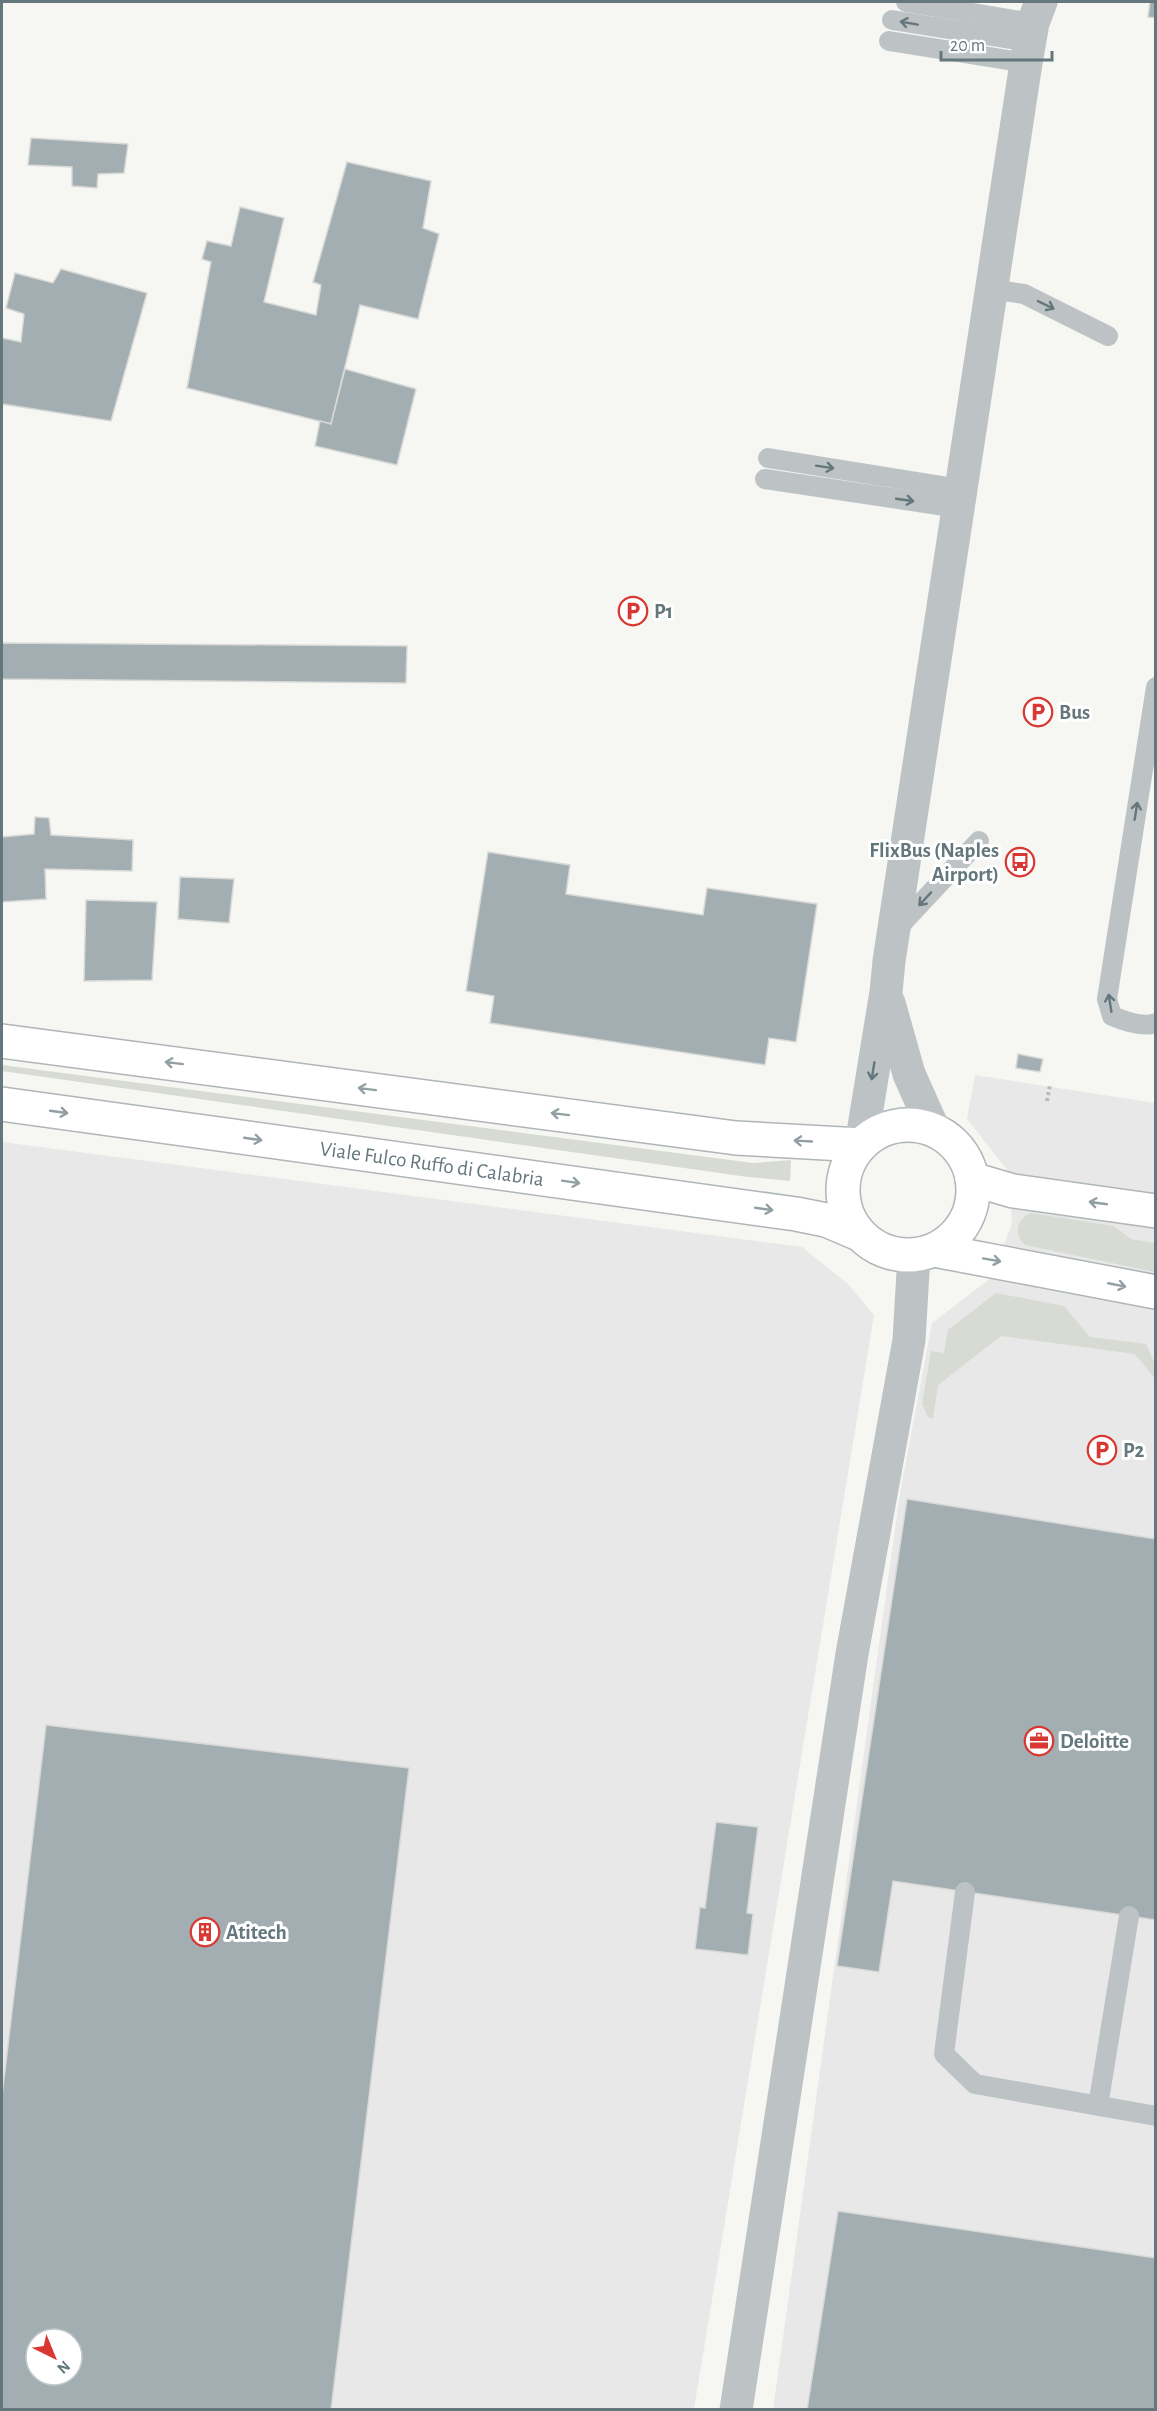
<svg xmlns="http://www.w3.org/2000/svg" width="1157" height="2411" font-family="'Alegreya Sans',sans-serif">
	<rect width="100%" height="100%" fill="#f6f6f3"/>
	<!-- built -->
	<g fill="#e7e8e7" fill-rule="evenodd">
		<polygon points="975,1075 1155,1103 1155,2409 773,2410 900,1493 932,1323 991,1278 1012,1224 1009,1172 967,1119"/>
		<path d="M2,1142l800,105 46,37 26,31 -180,1094 -692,1zM36,2339h36v36h-36z"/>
	</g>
	<!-- green -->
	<g fill="#d7dbd3">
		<polygon points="2,1065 753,1163 791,1160 790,1181 748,1177 2,1071"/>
		<path d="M1030,1213l84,13 17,13 24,4v29l-130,-27c-11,-10 -9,-25 5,-32z"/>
		<polygon points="996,1293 1064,1306 1090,1337 1146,1344 1155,1364 1155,1379 1135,1354 1001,1336 938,1385 933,1419 928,1417 922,1404 931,1351 944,1353 948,1330"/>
	</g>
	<!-- building -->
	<g fill="#a2aeb1" stroke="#d8d8d6" stroke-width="1.5" fill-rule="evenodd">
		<polygon points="1150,2 1156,2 1156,18 1148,17"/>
		<polygon points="31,138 128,144 124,173 98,174 97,188 72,186 72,167 28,165"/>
		<polygon points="347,162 431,181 423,228 439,234 418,319 360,305 331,424 187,388 211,262 202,259 207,241 231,246 240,207 284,218 264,302 316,315 321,285 313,282"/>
		<polygon points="61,269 147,293 111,421 2,404 2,338 21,342 24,314 6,308 15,273 53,283"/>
		<polygon points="345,369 416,389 397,465 315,446 320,421 331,424"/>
		<polygon points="2,643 407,646 406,683 2,679"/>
		<polygon points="35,817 49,818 51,835 133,840 132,871 45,869 46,899 2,902 2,837 34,834"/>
		<polygon points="488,852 570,865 566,894 703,915 707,888 817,904 796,1042 769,1038 765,1065 490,1023 494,996 466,991"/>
		<polygon points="180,877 234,879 229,923 178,919"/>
		<polygon points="86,900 157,902 152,980 84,981"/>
		<polygon points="1018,1054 1043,1059 1040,1072 1016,1068"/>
		<polygon points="907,1499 1156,1539 1156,1920 893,1881 879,1972 837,1966"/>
		<path d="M46,1725l363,43 -78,642h-329v-314zM36,2339h36v36h-36z"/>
		<polygon points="716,1822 758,1827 747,1913 753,1914 748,1955 695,1949 700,1907 705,1908"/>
		<polygon points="838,2211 1156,2258 1156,2410 807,2410"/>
	</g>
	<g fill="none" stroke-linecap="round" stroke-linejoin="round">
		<!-- primary casing -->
		<g stroke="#afb6b8" stroke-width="36">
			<g id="primary">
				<polyline points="2,1041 736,1138 861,1145"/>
				<path id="s1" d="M2,1104l794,110 30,6 33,14"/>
				<circle cx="908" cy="1190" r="65"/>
				<polyline points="972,1179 1013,1191 1156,1211"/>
				<polyline points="934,1250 1156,1292"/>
			</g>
		</g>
		<!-- path -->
		<polyline stroke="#b6babc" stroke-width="4" stroke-dasharray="3 3" stroke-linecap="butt" points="1047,1101 1050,1085"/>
		<!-- service -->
		<g stroke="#bdc3c5" stroke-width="20">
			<polyline points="906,2 1033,23"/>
			<polyline points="892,20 1029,42"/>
			<polyline points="889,41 1026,63"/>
			<polyline points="991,289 1024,294 1108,336"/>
			<polyline points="768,458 961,489"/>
			<polyline points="765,479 958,508"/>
			<path d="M1156,687l-49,312 5,17c12,5 31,12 44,7"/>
			<polyline points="895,931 979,841"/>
			<polyline points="965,1892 944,2054 975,2084 1156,2116"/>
			<polyline points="1098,2106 1129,1916"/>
		</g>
		<!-- minor -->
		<g stroke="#bdc3c5" stroke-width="33">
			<polyline points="889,1003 909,1074 934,1130"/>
			<polyline points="861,1145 886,992 889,961 1026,63 1033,23 1041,2"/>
			<polyline points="736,2410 852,1654 909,1340 914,1255"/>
		</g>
		<!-- primary -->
		<use href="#primary" stroke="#fff" stroke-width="33"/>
	</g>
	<!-- one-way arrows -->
	<defs><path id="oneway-shaft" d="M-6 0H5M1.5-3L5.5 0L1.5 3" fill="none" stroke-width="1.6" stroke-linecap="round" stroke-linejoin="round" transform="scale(1.5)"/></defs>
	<g stroke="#63777d">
		<use href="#oneway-shaft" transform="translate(909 23) rotate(-170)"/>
		<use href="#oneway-shaft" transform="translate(1046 305) rotate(26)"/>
		<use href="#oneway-shaft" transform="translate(825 467) rotate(9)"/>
		<use href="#oneway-shaft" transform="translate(905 500) rotate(8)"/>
		<use href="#oneway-shaft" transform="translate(1136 811) rotate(-81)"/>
		<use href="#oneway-shaft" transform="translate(925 899) rotate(133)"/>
		<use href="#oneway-shaft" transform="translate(1110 1003) rotate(-99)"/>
		<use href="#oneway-shaft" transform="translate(873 1071) rotate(99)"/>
	</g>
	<g stroke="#92a0a4">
		<use href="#oneway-shaft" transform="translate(174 1063) rotate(-173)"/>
		<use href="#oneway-shaft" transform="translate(367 1089) rotate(-173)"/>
		<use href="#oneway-shaft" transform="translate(59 1112) rotate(8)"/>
		<use href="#oneway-shaft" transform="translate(560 1114) rotate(-173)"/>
		<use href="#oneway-shaft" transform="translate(253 1139) rotate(8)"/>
		<use href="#oneway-shaft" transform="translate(803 1141) rotate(-177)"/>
		<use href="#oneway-shaft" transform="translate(571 1182) rotate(9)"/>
		<use href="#oneway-shaft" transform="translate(1098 1203) rotate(-172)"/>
		<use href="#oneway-shaft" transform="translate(764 1209) rotate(8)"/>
		<use href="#oneway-shaft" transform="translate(992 1260) rotate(10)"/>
		<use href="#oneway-shaft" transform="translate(1117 1285) rotate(11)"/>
	</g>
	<!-- icons -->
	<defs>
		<g id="parking-ring" transform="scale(1.5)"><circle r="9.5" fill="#fff" stroke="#d93731" stroke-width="1.5"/><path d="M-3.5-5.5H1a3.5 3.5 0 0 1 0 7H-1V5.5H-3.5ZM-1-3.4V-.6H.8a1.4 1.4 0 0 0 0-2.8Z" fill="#d93731"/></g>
		<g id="bus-ring" transform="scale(1.5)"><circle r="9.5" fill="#fff" stroke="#d93731" stroke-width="1.5"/><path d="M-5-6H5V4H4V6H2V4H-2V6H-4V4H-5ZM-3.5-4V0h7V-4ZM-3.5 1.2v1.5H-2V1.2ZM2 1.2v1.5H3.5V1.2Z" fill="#d93731"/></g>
		<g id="office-ring" transform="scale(1.5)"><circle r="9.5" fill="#fff" stroke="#d93731" stroke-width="1.5"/><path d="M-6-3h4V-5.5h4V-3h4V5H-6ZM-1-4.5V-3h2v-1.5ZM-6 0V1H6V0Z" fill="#d93731"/></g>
		<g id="building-ring" transform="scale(1.5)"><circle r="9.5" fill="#fff" stroke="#d93731" stroke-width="1.5"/><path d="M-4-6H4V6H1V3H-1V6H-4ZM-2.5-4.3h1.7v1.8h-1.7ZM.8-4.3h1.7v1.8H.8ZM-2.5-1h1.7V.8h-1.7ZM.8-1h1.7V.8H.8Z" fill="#d93731"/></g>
	</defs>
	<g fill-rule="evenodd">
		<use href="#parking-ring" x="633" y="611"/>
		<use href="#parking-ring" x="1038" y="712"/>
		<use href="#bus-ring" x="1020" y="862"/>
		<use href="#parking-ring" x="1102" y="1450"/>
		<use href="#office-ring" x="1039" y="1741"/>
		<use href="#building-ring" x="205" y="1932"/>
	</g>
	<g text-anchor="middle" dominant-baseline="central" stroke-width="6" stroke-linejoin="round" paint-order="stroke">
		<!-- poi labels -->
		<g font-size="21" font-weight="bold" fill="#63777d" stroke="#fff" text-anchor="start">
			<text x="654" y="611">P1</text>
			<text x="1059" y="712">Bus</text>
			<text x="999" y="850" text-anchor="end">FlixBus (Naples<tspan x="999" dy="24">Airport)</tspan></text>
			<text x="1123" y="1450">P2</text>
			<text x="1060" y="1741">Deloitte</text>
			<text x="226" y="1932">Atitech</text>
		</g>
		<!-- street labels -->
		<g font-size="21" fill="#63777d" stroke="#fff">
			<text stroke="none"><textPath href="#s1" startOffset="434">Viale Fulco Ruffo di Calabria</textPath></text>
		</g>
	</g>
	<!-- border -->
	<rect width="1157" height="2411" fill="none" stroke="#63777d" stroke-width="6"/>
	<!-- north arrow -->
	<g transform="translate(54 2357) rotate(137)"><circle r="28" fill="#ffffff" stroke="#c1c9cb" stroke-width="1.5"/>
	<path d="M0-4.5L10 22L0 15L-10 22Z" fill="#d93731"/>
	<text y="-9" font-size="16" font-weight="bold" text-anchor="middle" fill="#63777d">N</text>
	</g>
	<!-- scale -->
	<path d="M941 51v9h111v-9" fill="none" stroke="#63777d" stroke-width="3"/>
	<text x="950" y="51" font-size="18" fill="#63777d" stroke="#ffffff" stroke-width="4.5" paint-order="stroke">20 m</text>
</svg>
